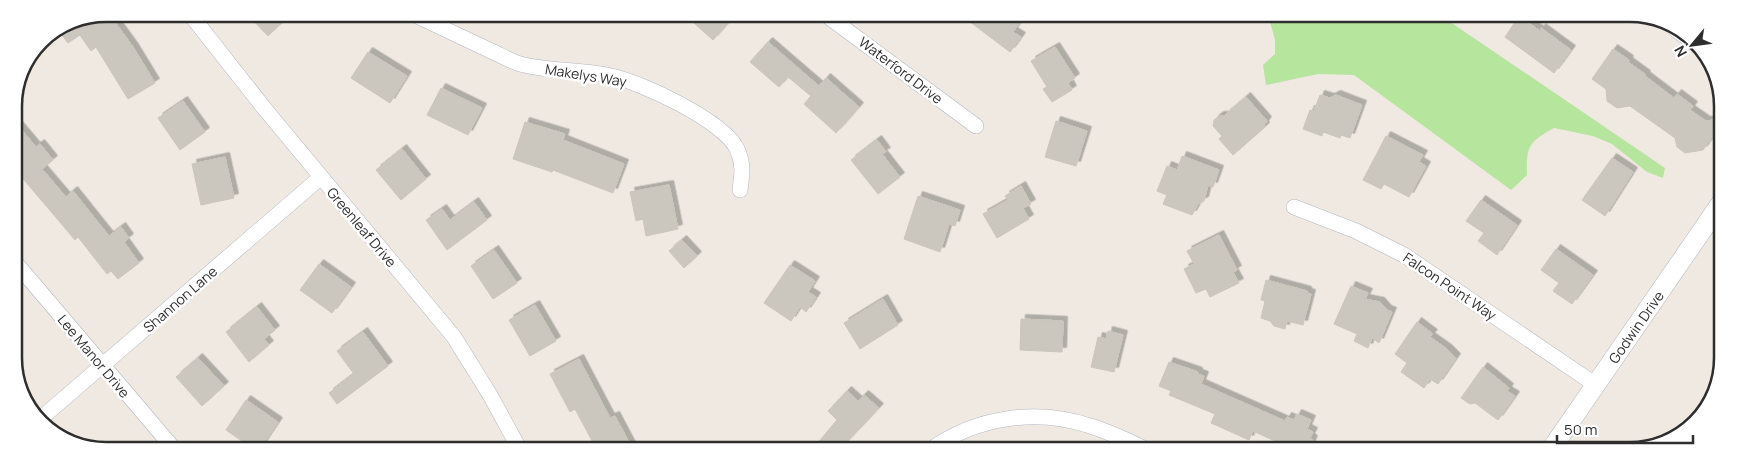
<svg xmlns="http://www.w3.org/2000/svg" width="1737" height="465" font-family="Manrope,sans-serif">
	<defs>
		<filter id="shadow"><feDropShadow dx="4.5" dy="-4.5" stdDeviation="0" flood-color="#0004"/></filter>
	</defs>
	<rect width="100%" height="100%" fill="#efe9e1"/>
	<!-- green -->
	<path fill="#b6e59e" d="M1275,15h165l225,153 -2,10 -16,-6 -35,-28 -19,-8 -39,-8c-25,14 -28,18 -27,47l-16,15 -157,-115 -36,-1 -52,11 -3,-20 12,-11v-14l-5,-18z"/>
	<!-- building -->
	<g fill="#cbc7bf" stroke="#cbc5ba" filter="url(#shadow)">
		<polygon points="109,14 133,47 155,83 128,99 96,47 91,51 80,35 68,43 58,30 71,21"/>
		<polygon points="247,14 291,14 268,36"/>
		<polygon points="684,14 736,14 713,40"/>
		<polygon points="961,15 1008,15 1019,23 1013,32 1021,37 1010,52"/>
		<polygon points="1519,16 1540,31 1541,28 1571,50 1554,73 1505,37"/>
		<polygon points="768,42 819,86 826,78 859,107 836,133 804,104 811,96 788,77 779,87 750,62"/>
		<polygon points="1055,47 1075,78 1068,83 1072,90 1052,102 1043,89 1047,87 1031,61"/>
		<polygon points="1613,49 1629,60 1628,62 1646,75 1645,76 1674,98 1677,94 1693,106 1690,110 1706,121 1721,119 1721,124 1703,150 1685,153 1677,147 1675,138 1630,106 1617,108 1607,101 1606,89 1592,79"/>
		<polygon points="368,52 407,76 390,103 351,78"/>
		<polygon points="441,88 482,108 468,135 427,115"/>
		<polygon points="1320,95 1330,98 1336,95 1362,105 1350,138 1341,135 1340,138 1323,132 1322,136 1303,129 1310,110 1314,111"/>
		<polygon points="1246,97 1267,121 1264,125 1265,127 1233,155 1219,139 1222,136 1213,126 1214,120 1219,116 1224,116"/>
		<polygon points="183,101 205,132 180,150 158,118"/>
		<polygon points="14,121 36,147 40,144 53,160 42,169 66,197 73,191 109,236 121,227 129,238 124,242 139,263 118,279 111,271 107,274 78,237 75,240 14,168"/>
		<polygon points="1056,121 1087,131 1076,166 1045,157"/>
		<polygon points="525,122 565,134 563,140 624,164 613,193 553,170 552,172 513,159"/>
		<polygon points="1386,136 1423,155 1419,162 1426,166 1409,197 1384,184 1381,189 1363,180"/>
		<polygon points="877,140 886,152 882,154 900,177 878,194 851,160"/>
		<polygon points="402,149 426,179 401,200 376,170"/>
		<polygon points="1182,156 1219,170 1213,187 1208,185 1204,201 1198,204 1192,215 1163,204 1167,195 1157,191 1167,166 1177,170"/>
		<polygon points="225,157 234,198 201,205 192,164"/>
		<polygon points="1612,158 1633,172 1605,216 1582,200"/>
		<polygon points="669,185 678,229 646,236 643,219 636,221 630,192"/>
		<polygon points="1021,186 1031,204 1023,208 1029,219 997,238 983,214 1008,200 1005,196"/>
		<polygon points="918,196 960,210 955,226 949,224 940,252 904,239"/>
		<polygon points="1481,200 1517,225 1497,255 1478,241 1484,233 1466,221"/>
		<polygon points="474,202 487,220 447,250 426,220 442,209 450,220"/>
		<polygon points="1219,235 1237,270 1233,272 1239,283 1210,297 1206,289 1196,293 1184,269 1194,264 1187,251"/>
		<polygon points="682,240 697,256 684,268 669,251"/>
		<polygon points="1556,249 1593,275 1572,304 1553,291 1559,283 1541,270"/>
		<polygon points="494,250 517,283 493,299 471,266"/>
		<polygon points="319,264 351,287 332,313 300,290"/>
		<polygon points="790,265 815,281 808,292 816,297 806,312 800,307 791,321 764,303"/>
		<polygon points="1266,280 1307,291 1307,293 1311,294 1303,325 1287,321 1285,329 1274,326 1270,321 1261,318 1265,301 1261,300"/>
		<polygon points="1351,286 1368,293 1365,299 1380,302 1387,310 1392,312 1379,343 1372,338 1368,348 1354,341 1357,334 1334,324"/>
		<polygon points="883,299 898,325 860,349 844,323"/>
		<polygon points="535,305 556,341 530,356 509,320"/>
		<polygon points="257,307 275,330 264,339 269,345 249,362 226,332"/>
		<polygon points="1021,319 1063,321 1062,352 1020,350"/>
		<polygon points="1417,322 1433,334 1430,337 1447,349 1456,358 1438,384 1430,379 1424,388 1401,372 1407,363 1395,354"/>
		<polygon points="1108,331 1123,335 1114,372 1091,367 1098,337 1106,339"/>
		<polygon points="363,332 388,366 337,404 329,393 354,374 337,351"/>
		<polygon points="198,358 224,386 202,406 176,377"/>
		<polygon points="579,359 610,418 615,416 633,450 597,450 575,409 570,412 550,374"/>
		<polygon points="1169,362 1198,372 1198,374 1204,376 1201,384 1285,421 1287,417 1294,420 1297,414 1311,420 1307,429 1313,432 1310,438 1313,440 1308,451 1297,451 1253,431 1249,440 1211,423 1215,414 1169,395 1171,391 1159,386"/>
		<polygon points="1483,367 1509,388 1507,391 1515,396 1498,420 1475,403 1470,404 1461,398"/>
		<polygon points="847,391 858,401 864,395 879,408 839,450 812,450 837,420 828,411"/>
		<polygon points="246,400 278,422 259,450 255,450 226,430"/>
	</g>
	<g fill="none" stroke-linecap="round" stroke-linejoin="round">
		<!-- minor casing -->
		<g stroke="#b4b7c1" stroke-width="16">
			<g id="minor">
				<polyline points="190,14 264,108 454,337 490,395 520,450"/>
				<path d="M413,14c25,12 51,24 76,36 10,4 21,11 31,14 30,8 61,5 91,12 30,6 113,45 126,73 7,15 5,26 3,41"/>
				<polyline points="826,15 976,126"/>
				<polyline points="1676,30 1700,47"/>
				<polyline points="1294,207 1356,231 1404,255 1596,385"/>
				<polyline points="15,262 174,449"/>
				<polyline points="39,420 321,177"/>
				<path d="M930,450c46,-33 106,-42 160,-24 21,6 40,16 60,25"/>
			</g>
		</g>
		<!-- tertiary casing -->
		<g stroke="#b4b7c1" stroke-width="20">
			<polyline id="tertiary" points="1550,451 1721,203"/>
		</g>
		<!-- minor -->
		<use href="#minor" stroke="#fff" stroke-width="15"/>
		<!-- tertiary -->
		<use href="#tertiary" stroke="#fff" stroke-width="19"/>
	</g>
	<g text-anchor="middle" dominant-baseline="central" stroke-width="5" stroke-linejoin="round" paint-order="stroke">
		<!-- street labels -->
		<g font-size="14" fill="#2e2e2e" stroke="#fff">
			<text transform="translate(901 70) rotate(37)">Waterford Drive</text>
			<text transform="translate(586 75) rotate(9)">Makelys Way</text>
			<text transform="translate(362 227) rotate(50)">Greenleaf Drive</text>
			<text transform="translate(1450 286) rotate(34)">Falcon Point Way</text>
			<text transform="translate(180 299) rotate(-41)">Shannon Lane</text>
			<text transform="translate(1636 327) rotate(-55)">Godwin Drive</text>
			<text transform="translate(94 356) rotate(50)">Lee Manor Drive</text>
		</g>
	</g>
	<!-- crop -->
	<path d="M0 0H1737V465H0ZM106 22H1630A84 84 0 0 1 1714 106V358A84 84 0 0 1 1630 442H106A84 84 0 0 1 22 358V106A84 84 0 0 1 106 22Z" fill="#fff" fill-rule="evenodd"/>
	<path fill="none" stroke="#2e2e2e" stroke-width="2.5" d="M106 22H1630A84 84 0 0 1 1714 106V358A84 84 0 0 1 1630 442H106A84 84 0 0 1 22 358V106A84 84 0 0 1 106 22Z"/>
	<!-- north arrow -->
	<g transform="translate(1692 45) rotate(241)" stroke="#ffffff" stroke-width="4" paint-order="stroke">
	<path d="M0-4L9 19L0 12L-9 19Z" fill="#2e2e2e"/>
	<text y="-8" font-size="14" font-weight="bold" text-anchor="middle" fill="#2e2e2e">N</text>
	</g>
	<!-- scale -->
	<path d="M1557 435v8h136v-8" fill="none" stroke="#2e2e2e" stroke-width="2.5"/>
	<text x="1564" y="435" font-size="15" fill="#2e2e2e" stroke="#ffffff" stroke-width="4" paint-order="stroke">50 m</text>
</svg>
